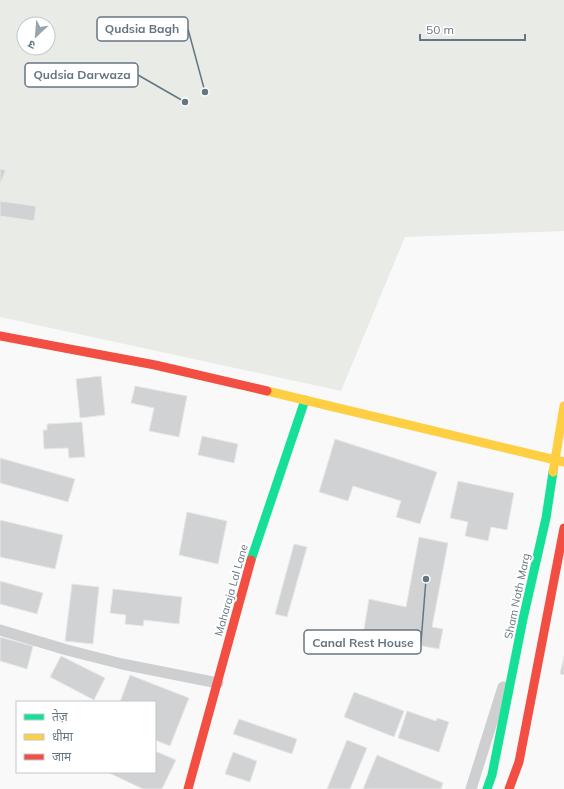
<svg xmlns="http://www.w3.org/2000/svg" width="564" height="789" font-family="Mulish,'Noto Sans Devanagari',sans-serif">
	<rect width="100%" height="100%" fill="#f9f9f9"/>
	<!-- green -->
	<path fill="#e8ebe6" fill-rule="evenodd" d="M0,0h564v231l-159,6 -64,154 -341,-74zM24,24h24v24h-24z"/>
	<!-- building -->
	<g fill="#d0d2d3" stroke="#e8e8e8">
		<polygon points="0,169 6,170 0,184"/>
		<polygon points="0,201 36,206 34,221 0,216"/>
		<polygon points="101,376 105,415 80,418 76,379"/>
		<polygon points="135,386 187,396 179,437 149,431 154,408 131,403"/>
		<polygon points="82,422 85,457 69,458 68,448 44,449 43,430 47,430 47,424"/>
		<polygon points="202,436 238,444 234,463 198,455"/>
		<polygon points="335,439 437,472 420,524 396,517 401,501 353,486 348,501 319,492"/>
		<polygon points="0,458 75,479 68,502 0,483"/>
		<polygon points="458,481 514,493 507,530 491,527 488,541 465,536 468,522 450,518"/>
		<polygon points="187,512 227,521 218,564 179,555"/>
		<polygon points="0,520 63,535 55,569 0,557"/>
		<polygon points="419,537 448,543 432,627 443,629 439,649 363,635 369,599 406,607"/>
		<polygon points="294,544 307,547 287,617 275,614"/>
		<polygon points="0,581 43,593 37,614 0,604"/>
		<polygon points="72,584 99,587 93,644 65,641"/>
		<polygon points="113,589 182,597 179,624 144,620 143,626 125,624 126,615 110,613"/>
		<polygon points="0,637 33,646 27,669 0,661"/>
		<polygon points="61,656 105,678 94,700 50,677"/>
		<polygon points="564,656 564,675 560,674"/>
		<polygon points="130,675 189,698 170,746 155,740 155,702 120,702"/>
		<polygon points="354,692 404,711 394,737 344,717"/>
		<polygon points="407,711 436,721 437,718 449,722 439,752 398,738"/>
		<polygon points="239,719 297,739 292,754 233,734"/>
		<polygon points="347,740 367,748 350,789 327,789"/>
		<polygon points="155,751 176,760 162,789 143,789 107,772 155,772"/>
		<polygon points="233,752 257,761 250,782 225,774"/>
		<polygon points="377,755 443,783 441,789 363,789"/>
	</g>
	<g fill="none" stroke-linecap="round" stroke-linejoin="round">
		<!-- street -->
		<g stroke="#cecfd0" stroke-width="11">
			<polyline points="0,630 67,650 122,664 218,683"/>
			<polyline points="471,789 503,687"/>
		</g>
		<!-- fast -->
		<g stroke="#16e098" stroke-width="9">
			<polyline points="251,560 305,400"/>
			<polyline points="487,789 492,775 523,619 546,518 553,472"/>
		</g>
		<!-- slow -->
		<g stroke="#ffcf43" stroke-width="9">
			<polyline points="267,391 564,462"/>
			<polyline points="553,472 564,406"/>
		</g>
		<!-- jam -->
		<g stroke="#f24e42" stroke-width="9">
			<polyline points="0,336 155,365 267,391"/>
			<polyline points="188,789 251,560"/>
			<polyline points="509,789 519,762 564,528"/>
		</g>
	</g>
	<g text-anchor="middle" dominant-baseline="central" stroke-width="4" stroke-linejoin="round" paint-order="stroke">
		<!-- street labels -->
		<g font-size="11" fill="#657683" stroke="#fff">
			<text transform="translate(231 590) rotate(-74)">Maharaja Lal Lane</text>
			<text transform="translate(517 596) rotate(-78)">Sham Nath Marg</text>
		</g>
	</g>
	<!-- callouts -->
	<path fill="none" stroke="#657683" stroke-width="1.5" d="M205 92L188 29M185 102L138 75M426 579L421 642"/>
	<g fill="#657683" stroke="#fff" stroke-width="1.5">
		<circle cx="205" cy="92" r="4"/>
		<circle cx="185" cy="102" r="4"/>
		<circle cx="426" cy="579" r="4"/>
	</g>
	<g fill="#fff" stroke="#657683" stroke-width="1.5">
		<rect x="97" y="17" width="91" height="24" rx="4"/>
		<rect x="25" y="63" width="113" height="24" rx="4"/>
		<rect x="304" y="630" width="117" height="24" rx="4"/>
	</g>
	<g font-size="12" text-anchor="middle" font-weight="bold" fill="#657683">
		<text x="142" y="33">Qudsia Bagh</text>
		<text x="82" y="79">Qudsia Darwaza</text>
		<text x="363" y="647">Canal Rest House</text>
	</g>
	<!-- legend -->
	<rect x="16" y="701" width="140" height="72" fill="#ffffff" stroke="#c1c8cd"/>
	<rect x="24" y="714" width="20" height="6" fill="#16e098" stroke="#c1c8cd"/>
	<text x="52" y="721" font-size="12" fill="#657683">तेज़</text>
	<rect x="24" y="734" width="20" height="6" fill="#ffcf43" stroke="#c1c8cd"/>
	<text x="52" y="741" font-size="12" fill="#657683">धीमा</text>
	<rect x="24" y="754" width="20" height="6" fill="#f24e42" stroke="#c1c8cd"/>
	<text x="52" y="761" font-size="12" fill="#657683">जाम</text>
	<!-- north arrow -->
	<g transform="translate(36 36) rotate(206)"><circle r="19" fill="#ffffff" stroke="#c1c8cd"/>
	<path d="M0-3L7 15L0 10L-7 15Z" fill="#99a4ac"/>
	<text y="-6" font-size="11" font-weight="bold" text-anchor="middle" fill="#657683">उ</text>
	</g>
	<!-- scale -->
	<path d="M420 34v6h105v-6" fill="none" stroke="#657683" stroke-width="2"/>
	<text x="426" y="34" font-size="12" fill="#657683" stroke="#ffffff" stroke-width="3" paint-order="stroke">50 m</text>
</svg>
